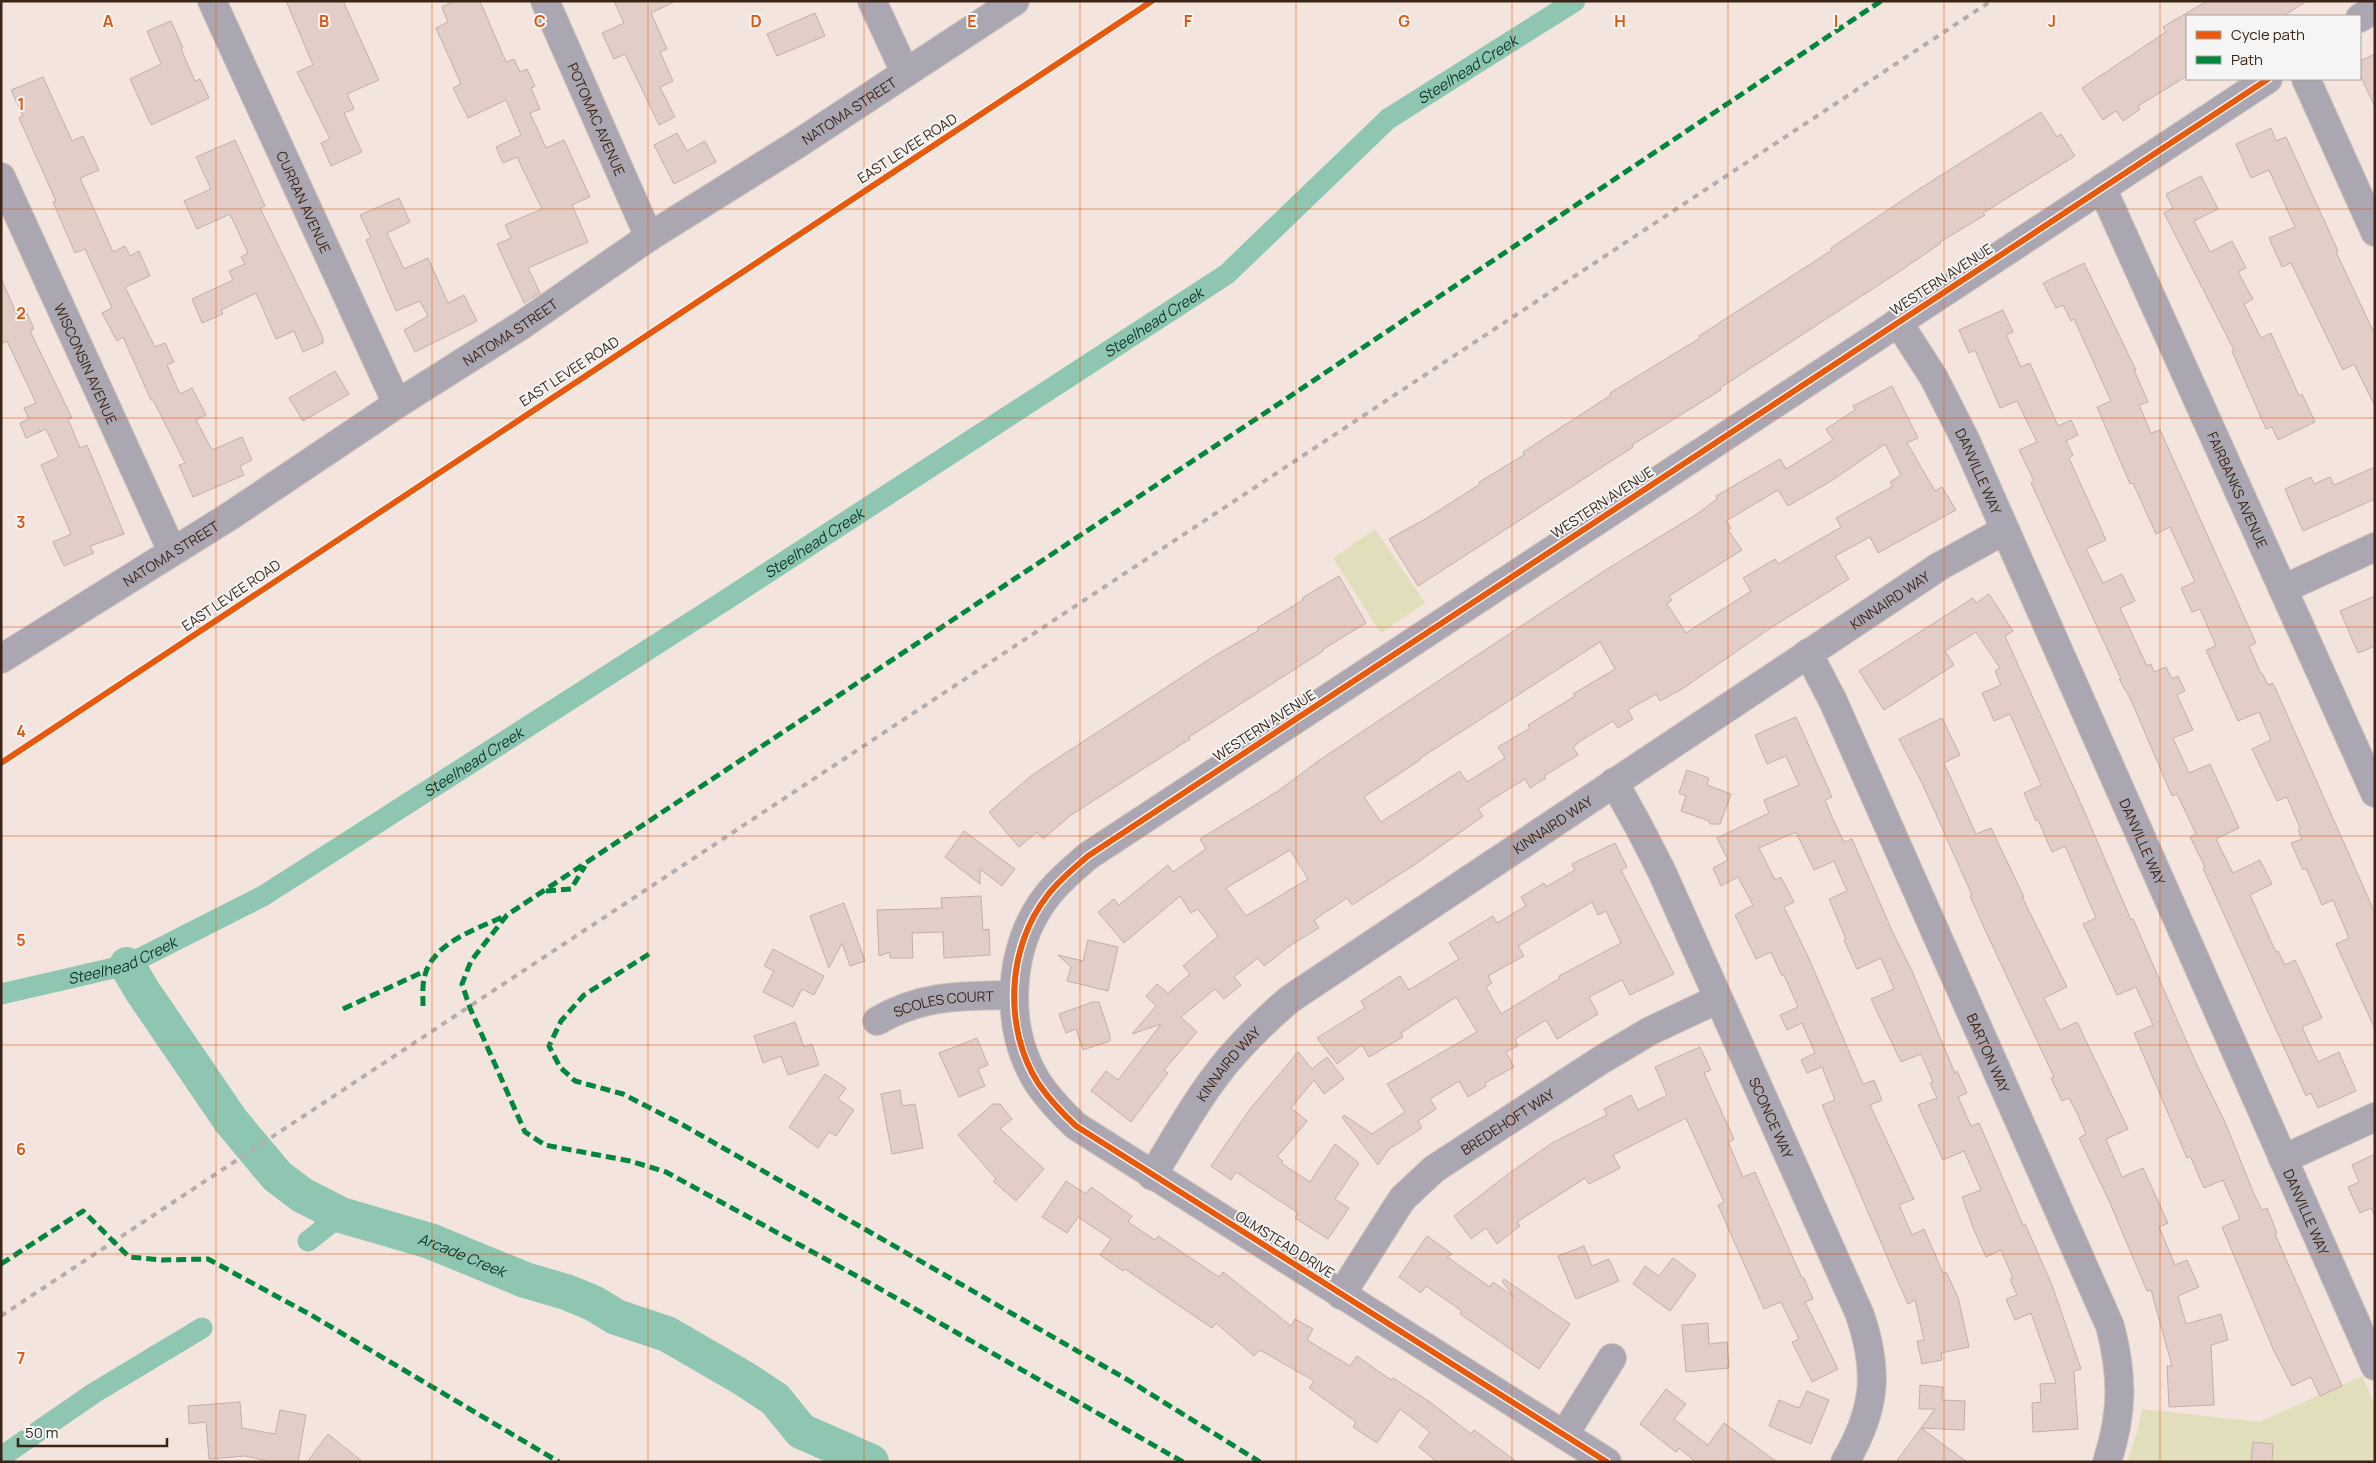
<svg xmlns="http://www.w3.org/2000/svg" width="2376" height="1463" font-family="Manrope,sans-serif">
	<rect width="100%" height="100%" fill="#f3e5dd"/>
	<!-- green -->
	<g fill="#e1debb">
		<polygon points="1375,529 1425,603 1381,633 1333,558"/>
		<polygon points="2362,1376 2375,1405 2375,1462 2127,1462 2137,1433 2142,1409 2259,1422"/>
	</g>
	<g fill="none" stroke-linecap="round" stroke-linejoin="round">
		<!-- canal -->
		<g stroke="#8ec6b2" stroke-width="21">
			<path id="s1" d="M1,994l126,-29 136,-69 461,-295 503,-327 161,-155 187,-118"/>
			<polyline points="308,1241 341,1215"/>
			<polyline points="1,1457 94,1393 202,1328"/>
		</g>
		<!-- river -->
		<path stroke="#8ec6b2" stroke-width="36" id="s2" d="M127,965l16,27 88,129 46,55 25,19 39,20 89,26 95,39 41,12 27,11 23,14 51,17 76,44 32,21 26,32 70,31"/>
	</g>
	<!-- building -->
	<g fill="#e3cec7" stroke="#c2afa9" fill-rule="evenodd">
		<polygon points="286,1 343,1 379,80 347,94 354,109 344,113 362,152 331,166 321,143 330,139 297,72 313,65"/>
		<polygon points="454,1 480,1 506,62 514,59 520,72 527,69 535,86 531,88 540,109 530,113 546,148 564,140 590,197 572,205 588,242 528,268 540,293 524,303 497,244 511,238 505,225 542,209 517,157 503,163 496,147 521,135 506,100 468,118 453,88 461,84 436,28 448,22 442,7"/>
		<polygon points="614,1 676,1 651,13 667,49 660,52 673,81 660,87 675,117 659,125 625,54 614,59 602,33 624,23"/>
		<polygon points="2207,1 2307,1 2283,16 2187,16 2187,76 2138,106 2140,109 2123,121 2116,111 2103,120 2082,88 2166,32 2163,27"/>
		<polygon points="815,13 825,36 777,56 767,34"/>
		<polygon points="171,21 183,48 181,49 195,81 200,79 209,98 151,125 130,79 161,64 147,31"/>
		<polygon points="2375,54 2375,107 2360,75 2360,61"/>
		<polygon points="43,77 72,141 83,136 99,170 80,178 113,252 125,246 130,256 139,251 150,276 125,287 155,347 165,343 174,362 167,365 180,394 192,388 206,415 196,420 212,450 242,437 252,460 240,466 244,475 193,497 179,465 185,463 153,400 151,400 123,337 117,341 102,313 112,308 85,249 75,253 53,202 56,201 19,118 23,116 11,90"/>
		<polygon points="2041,112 2057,137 2061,134 2075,156 1983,213 1985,215 1940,242 1941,243 1897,273 1720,388 1721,390 1632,445 1633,447 1418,586 1389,539 1427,518 1480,484 1479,482 1524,455 1523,452 1611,395 1610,393 1700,338 1699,336 1832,250 1831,248 1916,191"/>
		<polygon points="2271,128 2276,141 2286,137 2338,251 2336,252 2375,335 2375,406 2354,364 2343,370 2291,263 2282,267 2269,238 2295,227 2269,170 2251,178 2236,144"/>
		<polygon points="677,133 687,151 705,141 716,162 674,184 654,145"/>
		<polygon points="235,140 265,206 260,208 323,337 323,343 303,352 294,331 276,339 256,293 221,310 223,314 202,323 192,299 233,280 229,271 245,264 241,257 248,253 230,214 197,229 184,201 211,189 196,157"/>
		<polygon points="2201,176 2218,209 2194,221 2210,252 2232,241 2246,268 2238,272 2253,299 2244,304 2261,338 2271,333 2299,396 2302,394 2315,422 2278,440 2272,427 2266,429 2232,351 2234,350 2164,213 2173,208 2166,194"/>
		<polygon points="399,198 410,222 387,233 404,269 428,258 448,303 464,295 477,321 415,352 404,330 428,316 420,301 396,311 366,240 371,238 360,215"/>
		<polygon points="2084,263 2136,370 2134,370 2148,402 2139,405 2151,433 2160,430 2256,643 2249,646 2261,674 2262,673 2268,685 2273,683 2375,913 2375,1029 2336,944 2349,938 2333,900 2322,905 2306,868 2303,870 2291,843 2302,839 2298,830 2300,828 2287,797 2277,801 2252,749 2271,740 2259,712 2238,721 2206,650 2216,646 2200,609 2192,612 2181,588 2195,582 2170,527 2156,534 2133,483 2130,484 2097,407 2111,401 2074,319 2071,321 2063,305 2056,308 2043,283"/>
		<polygon points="1,278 17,315 26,311 34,329 30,331 72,418 68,419 80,448 87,445 124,534 90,546 94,553 64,566 53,542 71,534 41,465 59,457 46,429 26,438 20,423 29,419 24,408 36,403 7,341 1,344"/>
		<polygon points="2003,310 2013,332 2006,335 2021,367 2030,363 2058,426 2071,420 2078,435 2066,441 2073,455 2069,458 2106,540 2086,549 2103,583 2122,574 2135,601 2120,608 2147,666 2151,664 2154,672 2166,667 2172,679 2178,676 2185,691 2177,695 2193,730 2173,738 2189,773 2210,764 2239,828 2216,839 2233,873 2260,860 2272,884 2250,895 2276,952 2278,951 2285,965 2295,960 2322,1018 2302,1027 2318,1062 2339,1052 2356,1091 2318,1108 2311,1093 2306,1096 2203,868 2205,867 2190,837 2196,834 2177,794 2172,796 2131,700 2119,679 2121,679 2031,483 2034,481 2019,450 2037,442 2017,401 2000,408 1975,350 1969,353 1959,330"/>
		<polygon points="335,371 349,394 303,421 289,398"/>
		<path d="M1892,386l26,52 -11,5 28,48 7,-4 14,23 -78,43 -8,-16 -35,19 14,23 -80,50 -87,60 -22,12 -4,-7 -28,16 5,9 -15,9 -5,-7 -31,19 -9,7 5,8 -34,21 2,2 -16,10 -5,-9 -31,19 -16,11 5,7 -66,47 -65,42 -5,-7 -33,22 5,8 -28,17 -27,21 -6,-8 -24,19 7,8 -17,14 -9,-10 -34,28 16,15 -33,38 4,3 -37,49 -40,-31 15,-20 12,9 43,-56 -29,10 24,-28 -10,-10 11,-12 11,9 22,-19 -7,-8 35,-30 -20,-27 -7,4 -11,-17 -56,47 -26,-31 16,-13 5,6 49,-40 5,7 33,-23 -6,-10 78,-48 43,-32 283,-188 93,-57 20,-15 -1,-3 64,-37 6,10 47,-29 -7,-11 29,-19 -2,-4zM1885,444l16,31 -11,7 3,4 -57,32 5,9 -63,37 -3,-5 -32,19 8,13 -65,42 -19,-29 5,-4 -3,-4 73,-46 -14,-20 3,-2 -5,-7 52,-31 10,16 43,-25zM1600,642l15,27 -42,25 2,2 -47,29 2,3 -32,19 7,11 -38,24 -7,-11 -79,51 -17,-25 56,-37 -1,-1zM1290,850l18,29 -62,37 -20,-28z"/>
		<polygon points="2375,467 2375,499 2303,531 2285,489 2311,477 2314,484 2330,477 2334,485"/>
		<polygon points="1339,576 1366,623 1322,650 1323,651 1189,737 1190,739 1071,815 1043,839 1037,832 1019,847 989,812 1032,775 1211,658 1259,630 1257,628 1303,600 1302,598"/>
		<polygon points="1989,594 2013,631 2005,636 2082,806 2131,920 2133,919 2196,1063 2225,1122 2254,1194 2262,1210 2267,1208 2277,1233 2275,1234 2342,1386 2320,1396 2311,1377 2292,1386 2274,1351 2222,1227 2240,1219 2223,1180 2204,1188 2190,1156 2187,1158 2134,1033 2153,1025 2136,987 2117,995 2083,924 2096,918 2065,846 2052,852 2038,820 2036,821 2024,793 2041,785 2010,714 1994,721 1982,693 2001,685 1995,671 2000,668 1976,632 1945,651 1954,665 1884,710 1859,671 1973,598 1976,603"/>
		<polygon points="2375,596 2375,646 2358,653 2340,611"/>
		<polygon points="1796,717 1832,797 1825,800 1832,817 1844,842 1852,839 1894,935 1912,971 1955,1073 1957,1071 1967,1093 1958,1097 1971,1126 1979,1123 2023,1225 2025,1224 2052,1285 2081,1369 2074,1371 2078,1429 2033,1432 2032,1403 2041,1402 2040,1384 2056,1383 2031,1313 2015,1320 2006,1299 2017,1295 2010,1279 2013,1278 2001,1250 1986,1257 1974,1230 1962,1197 1981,1190 1964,1151 1943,1160 1918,1105 1937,1098 1930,1083 1933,1082 1921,1054 1901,1062 1871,999 1894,989 1881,958 1857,969 1844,940 1846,939 1829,899 1847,891 1834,861 1814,870 1796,832 1759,848 1775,880 1781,877 1794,902 1784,907 1810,961 1863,1084 1874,1080 1882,1100 1870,1105 1914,1199 1899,1205 1912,1235 1924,1229 1943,1273 1946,1272 1958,1297 1969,1347 1941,1353 1942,1360 1922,1364 1917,1341 1924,1340 1915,1300 1908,1304 1898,1282 1822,1105 1835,1100 1822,1067 1807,1073 1801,1060 1815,1053 1802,1023 1787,1030 1780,1015 1798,1007 1784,975 1782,976 1771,952 1756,959 1735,915 1753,905 1738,877 1721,886 1713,868 1728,860 1717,838 1769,813 1764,800 1799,785 1786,756 1767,764 1755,735"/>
		<polygon points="1942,718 1960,755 1944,763 1976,834 1991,828 2024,897 2022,897 2067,987 2044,998 2060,1030 2077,1022 2128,1129 2106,1139 2122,1177 2143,1168 2168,1223 2159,1227 2175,1265 2187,1260 2199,1287 2178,1296 2186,1324 2221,1314 2228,1340 2211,1345 2214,1405 2169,1407 2167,1366 2172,1366 2151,1290 2147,1291 2110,1203 2079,1138 2086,1134 2077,1113 2069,1098 2062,1101 2051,1078 2054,1077 1986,932 1970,896 1972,895 1922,783 1899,739"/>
		<polygon points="1687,770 1709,778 1707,785 1731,794 1720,824 1710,824 1709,821 1681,811 1686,796 1679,793"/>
		<polygon points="964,831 1015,869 1002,886 980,869 980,884 945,857"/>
		<path d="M1615,843l12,24 -6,3 53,104 -44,21 -8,-15 -33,17 9,17 -41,25 -11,-19 -31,19 3,7 -12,6 8,15 -29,16 1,3 -18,11 -9,-16 -29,18 6,10 -18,12 4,7 -33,21 -11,16 -36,-48 2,-2 28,19 33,-22 -18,-28 90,-52 -21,-35 -55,36 2,4 -34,20 -7,-12 -25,19 -20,-26 48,-30 -4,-7 39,-25 9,14 50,-31 -10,-16 44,-27 4,7 29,-17 -5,-9 23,-14 2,4 29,-17 -3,-6zM1592,902l6,13 8,-4 15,32 -62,33 1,2 -59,36 -15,-27 6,-4 -4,-7 36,-20 -6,-10z"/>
		<polygon points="981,896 983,930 989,929 990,955 944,958 943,932 912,933 913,958 890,958 890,952 879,956 877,910 942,908 941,898"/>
		<polygon points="844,903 865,961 850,966 842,943 829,968 810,916"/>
		<polygon points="1088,940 1118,947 1108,991 1067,981 1071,967 1058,955 1083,961"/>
		<polygon points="773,949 824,976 814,995 802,989 793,1007 763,992 774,971 764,966"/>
		<polygon points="1093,1002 1099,1002 1110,1035 1110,1041 1083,1050 1076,1029 1066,1033 1059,1014"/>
		<polygon points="795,1022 804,1047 812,1044 819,1065 788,1075 781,1056 763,1063 754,1036"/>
		<polygon points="977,1038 988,1065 978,1069 985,1086 959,1097 939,1053"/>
		<polygon points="1700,1047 1711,1070 1704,1073 1734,1139 1728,1142 1743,1177 1755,1172 1802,1278 1804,1278 1813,1299 1805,1302 1838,1369 1812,1382 1792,1342 1799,1339 1781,1302 1764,1309 1718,1205 1724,1202 1686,1118 1613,1155 1620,1168 1589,1184 1585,1178 1517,1222 1520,1226 1497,1244 1486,1228 1471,1239 1454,1216 1508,1174 1552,1143 1607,1115 1604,1109 1631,1095 1638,1110 1667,1095 1655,1067"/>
		<polygon points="1298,1052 1312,1069 1327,1057 1344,1079 1324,1094 1314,1080 1291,1108 1307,1121 1277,1157 1283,1161 1281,1163 1310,1182 1335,1144 1359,1163 1335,1199 1349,1208 1328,1239 1295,1218 1298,1213 1236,1172 1231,1180 1211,1166 1250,1109"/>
		<polygon points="825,1074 846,1088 838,1099 854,1110 836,1136 829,1132 818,1148 789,1127"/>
		<polygon points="900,1090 902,1106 915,1104 923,1148 892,1154 881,1094"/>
		<polygon points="993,1104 1000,1104 1012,1119 1000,1129 1044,1169 1016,1201 993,1181 996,1179 958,1135"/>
		<polygon points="2375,1154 2375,1216 2371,1208 2360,1213 2348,1187 2359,1182 2352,1165"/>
		<polygon points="1066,1181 1086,1194 1091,1187 1132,1216 1128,1222 1155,1240 1158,1236 1219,1277 1223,1272 1291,1326 1295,1319 1313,1329 1307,1340 1350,1366 1357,1356 1391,1380 1393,1378 1430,1402 1471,1434 1474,1430 1517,1462 1437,1462 1419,1447 1430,1432 1400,1409 1377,1443 1353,1427 1356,1422 1309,1388 1314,1381 1260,1350 1254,1356 1216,1323 1212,1328 1125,1269 1123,1271 1100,1255 1111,1239 1078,1217 1067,1233 1042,1217"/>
		<polygon points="1427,1236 1452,1254 1447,1257 1490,1287 1493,1282 1514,1297 1502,1281 1504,1279 1570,1324 1539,1369 1460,1314 1462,1311 1426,1286 1421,1293 1399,1277"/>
		<polygon points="1584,1246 1592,1266 1609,1259 1619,1281 1576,1299 1558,1256"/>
		<polygon points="1673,1258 1696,1275 1670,1311 1633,1284 1645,1266 1659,1276"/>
		<polygon points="1708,1323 1709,1344 1727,1342 1729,1368 1686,1372 1682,1325"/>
		<polygon points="1920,1385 1943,1387 1942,1400 1965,1401 1964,1430 1921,1428 1967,1462 1896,1462 1935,1409 1919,1409"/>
		<polygon points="1666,1389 1686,1404 1674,1419 1708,1445 1724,1423 1777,1462 1696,1462 1679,1448 1676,1452 1640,1424"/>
		<polygon points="1807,1391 1829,1400 1811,1444 1769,1426 1779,1400 1799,1408"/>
		<polygon points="240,1402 242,1428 275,1434 280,1410 306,1415 298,1462 273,1462 245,1456 209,1459 206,1422 189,1424 188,1406"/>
		<polygon points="328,1434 363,1462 307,1462"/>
		<polygon points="2253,1442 2273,1444 2272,1462 2251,1462"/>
	</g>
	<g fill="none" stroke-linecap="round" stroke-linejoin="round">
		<!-- minor casing -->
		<g stroke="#d0c3bb" stroke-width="30">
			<g id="minor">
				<path id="s3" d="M212,1l185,403"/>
				<path id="s4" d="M545,1l104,236"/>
				<polyline points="872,1 905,72"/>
				<polyline points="2360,18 2375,8"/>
				<polyline points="2306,79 2375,232"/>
				<path id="s5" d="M1,177l171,374"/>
				<path id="s6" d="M2102,188l273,605"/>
				<path id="s7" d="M1898,322l36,56 31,61 410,927"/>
				<polyline points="2283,589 2375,547"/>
				<path id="s8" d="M1808,653l25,48 277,625c13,50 13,87 -3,136"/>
				<path id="s9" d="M1,659l229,-143 167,-112 125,-79 127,-88 147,-92 219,-144"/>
				<path id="s10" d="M1614,782l25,45 23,45 198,443c19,57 16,94 -15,147"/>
				<path id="s11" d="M877,1021c46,-27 86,-25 137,-26"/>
				<polyline points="2283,1159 2375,1117"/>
				<path id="s12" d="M1152,1176c25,-40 48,-83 78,-118 19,-22 39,-41 60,-59l650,-433 65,-36"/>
				<path id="s13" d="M1341,1295l54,-85 8,-12 31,-29 167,-109 49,-29 68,-32"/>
				<polyline points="1564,1435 1612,1358"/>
				<path d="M1607,1462l-531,-336c-14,-13 -27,-27 -38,-43 -35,-55 -31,-136 9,-187 12,-16 26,-27 41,-40l1180,-777"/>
			</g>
		</g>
		<!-- minor -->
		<use href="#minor" stroke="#aaa6b2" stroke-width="28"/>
		<!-- rail -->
		<polyline stroke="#b5acac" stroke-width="4" stroke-dasharray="6 6" stroke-linecap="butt" points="1,1316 1991,1"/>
		<!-- quiet -->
		<g stroke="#00873e" stroke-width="5" stroke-dasharray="10 5" stroke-linecap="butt">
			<polyline points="546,891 571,889 585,866"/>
			<polyline points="649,954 584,995 561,1021 549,1046 560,1067 575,1081 623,1094 683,1125 1128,1380 1260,1462"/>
			<path d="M423,1006c0,-10 -1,-22 2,-31 9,-33 52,-46 80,-59"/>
			<polyline points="343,1009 427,970"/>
			<polyline points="1,1264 83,1211 129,1257 162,1260 208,1259 311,1315 559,1462"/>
			<polyline points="1183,1462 875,1286 666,1172 630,1161 545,1145 525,1132 470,1008 462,984 471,961 507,915 1268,411 1881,1"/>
		</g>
		<!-- cycleway casing -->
		<g stroke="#f5f5f5" stroke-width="9">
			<g id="cycleway">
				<polyline points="1,763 1152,1"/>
				<path d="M1607,1462l-531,-336c-14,-13 -27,-27 -38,-43 -35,-55 -31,-136 9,-187 12,-16 26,-27 41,-40l1180,-777"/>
			</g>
		</g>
		<!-- cycleway -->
		<use href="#cycleway" stroke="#e8590c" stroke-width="6"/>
	</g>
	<!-- grid -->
	<path fill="none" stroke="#df560c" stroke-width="1" stroke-opacity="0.55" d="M216,1v1461M432,1v1461M648,1v1461M864,1v1461M1080,1v1461M1296,1v1461M1512,1v1461M1728,1v1461M1944,1v1461M2160,1v1461M1,209h2374M1,418h2374M1,627h2374M1,836h2374M1,1045h2374M1,1254h2374"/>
	<g text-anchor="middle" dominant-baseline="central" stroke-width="4" stroke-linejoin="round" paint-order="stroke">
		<!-- street labels -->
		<g font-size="14" fill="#3a2416" stroke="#f5f5f5">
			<text stroke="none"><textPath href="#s9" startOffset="1010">NATOMA STREET</textPath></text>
			<text stroke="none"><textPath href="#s4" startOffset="129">POTOMAC AVENUE</textPath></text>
			<text transform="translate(907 148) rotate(-33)">EAST LEVEE ROAD</text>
			<text stroke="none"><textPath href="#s3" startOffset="221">CURRAN AVENUE</textPath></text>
			<text transform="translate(1941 279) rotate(-33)">WESTERN AVENUE</text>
			<text stroke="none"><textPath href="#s9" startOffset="605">NATOMA STREET</textPath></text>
			<text stroke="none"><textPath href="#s5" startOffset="205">WISCONSIN AVENUE</textPath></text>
			<text transform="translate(569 371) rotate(-33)">EAST LEVEE ROAD</text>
			<text stroke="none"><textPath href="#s7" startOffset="170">DANVILLE WAY</textPath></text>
			<text stroke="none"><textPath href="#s6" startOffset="331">FAIRBANKS AVENUE</textPath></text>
			<text transform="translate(1602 502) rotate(-33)">WESTERN AVENUE</text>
			<text stroke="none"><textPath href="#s9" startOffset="200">NATOMA STREET</textPath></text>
			<text transform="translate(231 595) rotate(-34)">EAST LEVEE ROAD</text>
			<text stroke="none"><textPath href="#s12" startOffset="946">KINNAIRD WAY</textPath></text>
			<text transform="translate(1264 725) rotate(-33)">WESTERN AVENUE</text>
			<text stroke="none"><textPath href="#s12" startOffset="541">KINNAIRD WAY</textPath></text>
			<text stroke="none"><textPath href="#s7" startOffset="575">DANVILLE WAY</textPath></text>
			<text stroke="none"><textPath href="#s11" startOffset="70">SCOLES COURT</textPath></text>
			<text stroke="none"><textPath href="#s8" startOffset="439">BARTON WAY</textPath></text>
			<text stroke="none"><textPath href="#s12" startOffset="136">KINNAIRD WAY</textPath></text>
			<text stroke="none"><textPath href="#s10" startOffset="371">SCONCE WAY</textPath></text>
			<text stroke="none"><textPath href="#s13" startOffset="245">BREDEHOFT WAY</textPath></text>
			<text stroke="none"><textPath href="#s7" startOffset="980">DANVILLE WAY</textPath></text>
			<text transform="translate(1285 1244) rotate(32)">OLMSTEAD DRIVE</text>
		</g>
		<!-- water labels -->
		<g font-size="15" font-style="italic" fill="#0b3429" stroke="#f5f5f5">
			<text stroke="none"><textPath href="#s1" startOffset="1746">Steelhead Creek</textPath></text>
			<text stroke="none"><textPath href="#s1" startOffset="1341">Steelhead Creek</textPath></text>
			<text stroke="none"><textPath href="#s1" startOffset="936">Steelhead Creek</textPath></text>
			<text stroke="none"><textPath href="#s1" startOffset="531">Steelhead Creek</textPath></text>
			<text stroke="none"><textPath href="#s1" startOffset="126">Steelhead Creek</textPath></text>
			<text stroke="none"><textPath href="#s2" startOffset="462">Arcade Creek</textPath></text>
		</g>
	</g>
	<g font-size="16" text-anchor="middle" font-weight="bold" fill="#df560c" stroke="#f5f5f5" stroke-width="4" stroke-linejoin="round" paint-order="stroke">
		<text x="108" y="27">A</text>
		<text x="324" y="27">B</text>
		<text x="540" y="27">C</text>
		<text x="756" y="27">D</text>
		<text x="972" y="27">E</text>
		<text x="1188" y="27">F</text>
		<text x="1404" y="27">G</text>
		<text x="1620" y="27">H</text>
		<text x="1836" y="27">I</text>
		<text x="2052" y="27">J</text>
		<text x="21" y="110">1</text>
		<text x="21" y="319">2</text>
		<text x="21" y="528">3</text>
		<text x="21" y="737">4</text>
		<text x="21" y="946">5</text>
		<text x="21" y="1155">6</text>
		<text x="21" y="1364">7</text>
	</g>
	<!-- border -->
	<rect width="2376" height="1463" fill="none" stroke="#3a2416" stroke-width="5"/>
	<!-- legend -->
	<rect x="2186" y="15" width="175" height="65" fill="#f5f5f5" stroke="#aaa19c"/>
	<rect x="2196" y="31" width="25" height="8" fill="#e8590c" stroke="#aaa19c"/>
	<text x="2231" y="40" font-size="15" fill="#3a2416">Cycle path</text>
	<rect x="2196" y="56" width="25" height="8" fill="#00873e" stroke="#aaa19c"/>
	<text x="2231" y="65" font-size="15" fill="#3a2416">Path</text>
	<!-- scale -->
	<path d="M18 1438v8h149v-8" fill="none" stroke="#3a2416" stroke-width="2.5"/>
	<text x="25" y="1438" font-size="15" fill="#3a2416" stroke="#f5f5f5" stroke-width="4" paint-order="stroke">50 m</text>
</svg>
